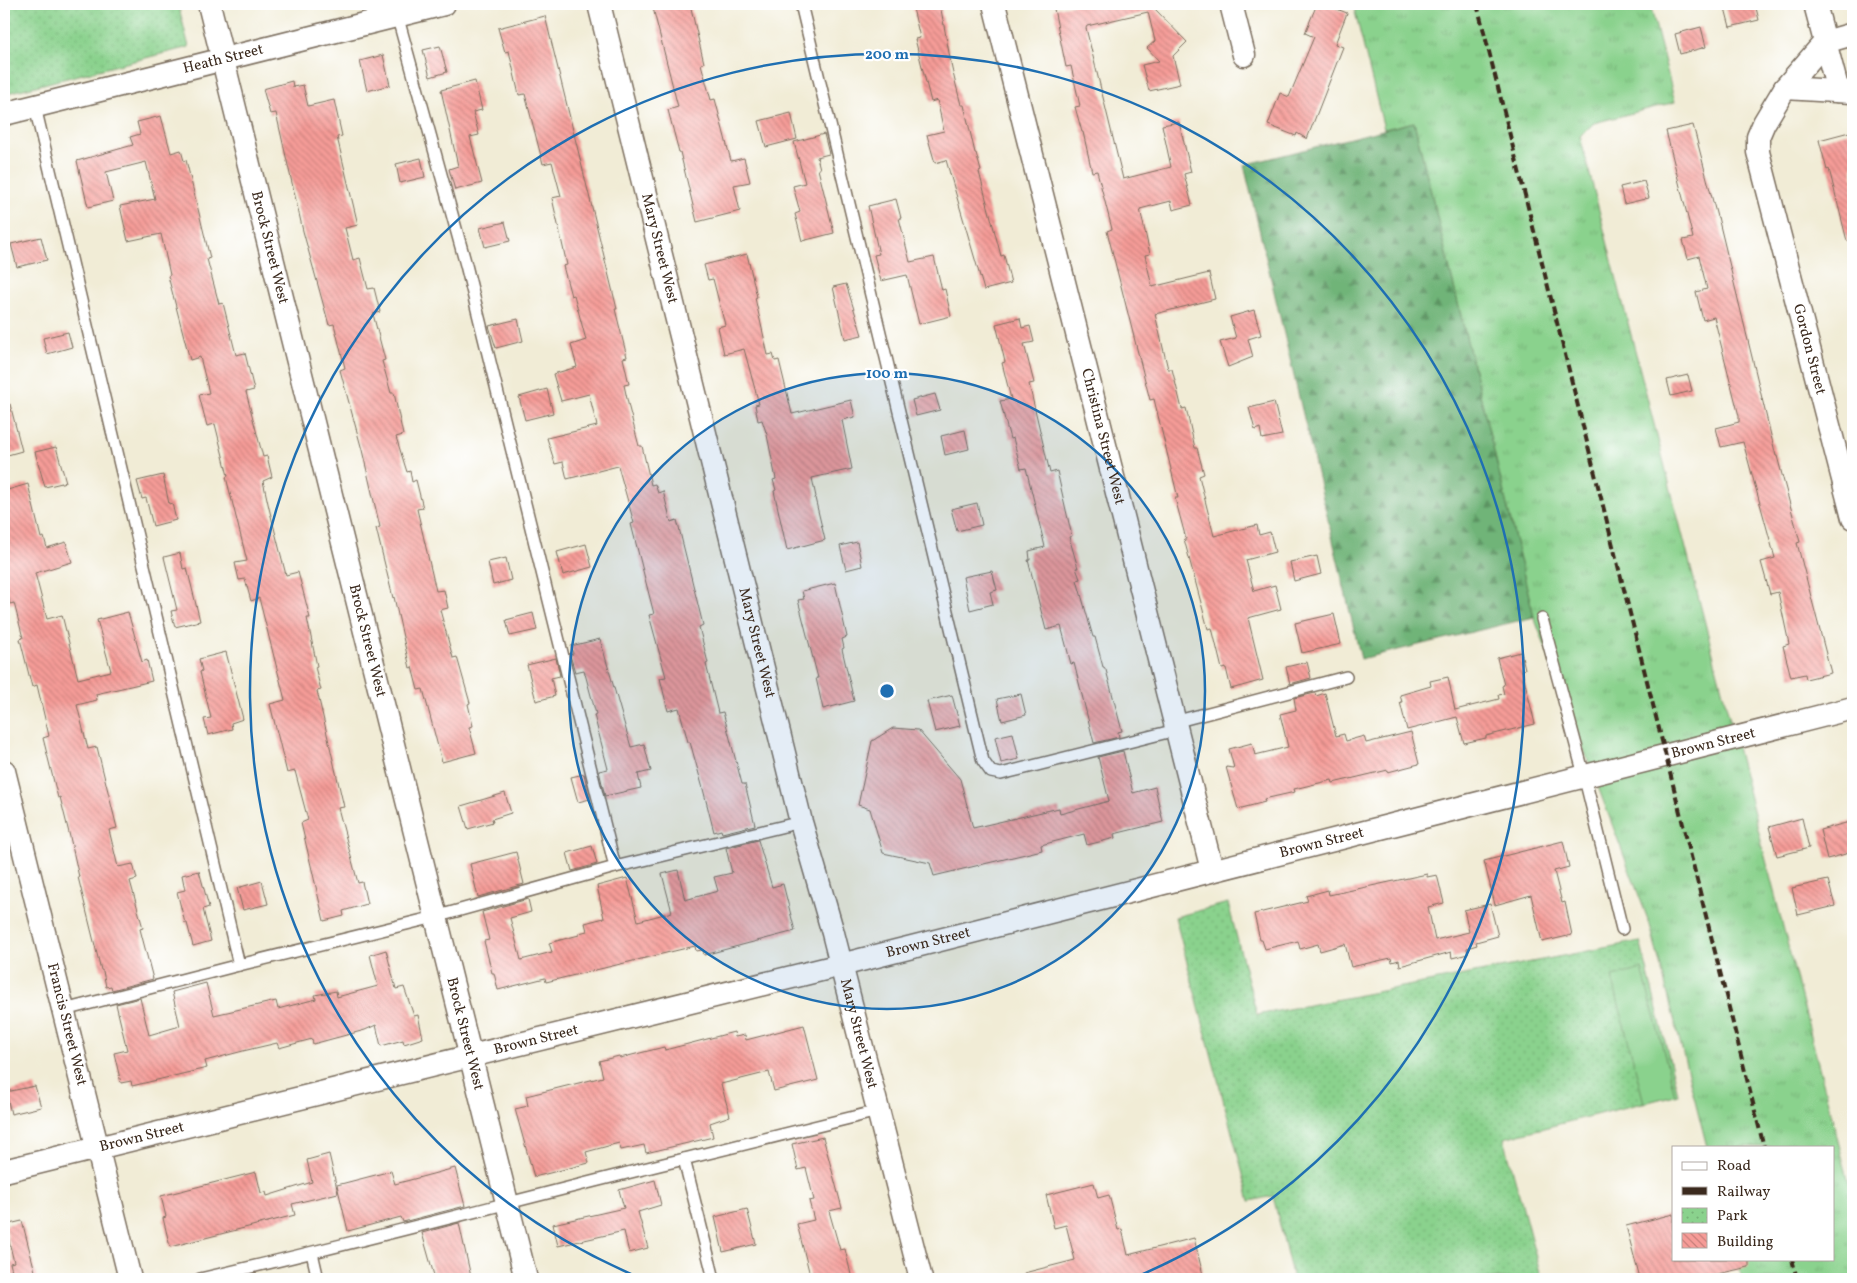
<svg xmlns="http://www.w3.org/2000/svg" width="1857" height="1283" font-family="Vollkorn,serif">
	<defs>
		<pattern id="grass-tufts" width="24" height="20" patternUnits="userSpaceOnUse" patternTransform="scale(1.25)"><rect width="24" height="20" fill="#8ad28d"/><path d="M3 7l-1-3M5 7V3M7 7l1-3M15 17l-1-3M17 17v-4M19 17l1-3" fill="none" stroke="#78b479"/></pattern>
		<pattern id="forest-firs" width="22" height="20" patternUnits="userSpaceOnUse" patternTransform="scale(1.25)"><rect width="22" height="20" fill="#6fb478"/><path d="M5 1l3.5 6h-7zM16 11l3.5 6h-7z" fill="#5c9362"/></pattern>
		<pattern id="park-dots" width="8" height="8" patternUnits="userSpaceOnUse" patternTransform="scale(1.25)"><rect width="8" height="8" fill="#8ad28d"/><path d="M2 2h.1M6 6h.1" fill="none" stroke="#78b479" stroke-width="1.8" stroke-linecap="round"/></pattern>
		<pattern id="building-back-hatch" width="6" height="6" patternUnits="userSpaceOnUse" patternTransform="scale(1.25)"><rect width="6" height="6" fill="#f69c98"/><path d="M-1 5l2 2M0 0l6 6M5-1l2 2" fill="none" stroke="#c87f7b"/></pattern>
	</defs>
	<rect width="100%" height="100%" fill="#fff"/>
	<filter id="ink" filterUnits="userSpaceOnUse"><feTurbulence type="fractalNoise" baseFrequency=".02" numOctaves="2"/><feDisplacementMap in="SourceGraphic" scale="10" xChannelSelector="R" yChannelSelector="G"/><feConvolveMatrix kernelMatrix="1 2 1 2 8 2 1 2 1" color-interpolation-filters="sRGB"/></filter>
	<filter id="wash" filterUnits="userSpaceOnUse"><feTurbulence type="fractalNoise" baseFrequency=".0096" numOctaves="4" result="noise"/><feDisplacementMap in="SourceGraphic" scale="20" xChannelSelector="R" yChannelSelector="G"/><feGaussianBlur stdDeviation="1.12" result="paint"/><feColorMatrix in="noise" values="0 0 0 0 0 0 0 0 0 0 0 0 0 0 0 0 0 1.4 0 .05"/><feComposite in="paint" operator="in"/></filter>
	<g filter="url(#wash)">
		<rect width="100%" height="100%" fill="#f1ecd6"/>
		<!-- grass -->
		<polygon fill="url(#grass-tufts)" stroke="#627e56" points="1353,4 1650,4 1675,102 1594,123 1580,136 1853,1199 1853,1279 1742,1279 1737,1259 1833,1259 1833,1147 1707,1147 1650,925 1534,617 1414,122 1384,129"/>
		<!-- forest -->
		<polygon fill="url(#forest-firs)" stroke="#556f4b" points="1414,122 1534,617 1361,659 1244,165"/>
		<!-- park -->
		<g fill="url(#park-dots)" stroke="#627e56">
			<polygon points="4,4 178,4 189,47 4,94"/>
			<polygon points="1228,903 1257,1015 1640,941 1678,1094 1504,1138 1541,1276 1530,1279 1293,1279 1273,1196 1250,1201 1175,917"/>
		</g>
		<!-- pitch -->
		<polygon fill="#8ad28d" stroke="#627e56" points="1642,969 1675,1095 1644,1103 1612,977"/>
		<g id="blocks">
			<!-- building -->
			<g fill="url(#building-back-hatch)">
				<polygon points="652,4 690,4 704,63 701,64 711,100 715,99 731,161 744,158 750,182 734,185 740,211 697,222 680,152 679,152 668,110 678,107"/>
				<polygon points="912,4 940,4 952,69 961,105 964,105 975,153 976,153 981,171 979,172 1001,256 1004,255 1011,283 984,290 946,160 935,163 927,135 944,131 937,100 931,102 915,39 920,38"/>
				<polygon points="1075,4 1153,4 1154,8 1187,42 1173,56 1180,84 1149,91 1142,65 1159,61 1147,48 1155,41 1148,12 1087,26 1086,28 1123,179 1171,167 1162,125 1179,122 1191,172 1184,174 1192,205 1173,210 1171,201 1140,209 1150,254 1145,255 1152,287 1209,273 1215,299 1155,314 1168,369 1172,369 1182,409 1186,408 1195,448 1197,448 1204,474 1199,476 1214,536 1257,525 1259,535 1270,532 1275,552 1246,560 1254,591 1275,585 1281,609 1248,618 1263,680 1231,689 1226,668 1222,669 1212,628 1208,629 1184,539 1186,539 1175,498 1178,498 1154,399 1150,400 1107,231 1112,229 1097,171 1092,172 1083,132 1082,132 1075,107 1080,106 1071,66 1066,67 1061,43 1054,9"/>
				<polygon points="1317,4 1324,4 1347,13 1335,44 1343,47 1307,139 1297,133 1296,136 1268,125 1280,93 1289,97 1314,37 1305,33"/>
				<polygon points="1724,4 1755,4 1759,20 1730,27"/>
				<polygon points="545,16 617,309 615,309 627,357 623,358 629,384 624,385 629,408 639,446 642,446 651,485 655,484 658,493 663,491 671,522 677,520 703,625 699,627 708,663 706,664 718,713 723,712 742,784 745,784 755,825 722,833 721,830 714,832 702,785 690,742 688,742 679,708 668,711 660,678 666,677 649,615 654,614 631,524 634,523 618,466 567,479 563,462 555,464 547,438 597,426 589,394 561,401 553,374 577,367 571,345 586,340 574,295 571,296 563,266 567,265 552,198 561,196 552,162 543,164 525,94 519,95 509,51 505,52 498,28"/>
				<polygon points="1701,27 1706,47 1680,54 1675,34"/>
				<polygon points="440,46 447,72 430,77 423,50"/>
				<polygon points="383,55 390,85 367,91 360,61"/>
				<polygon points="292,81 293,87 303,85 308,106 334,100 342,136 337,137 358,225 345,228 353,260 360,258 368,289 374,288 380,312 373,314 385,360 382,361 391,393 394,393 403,435 396,437 407,472 410,471 412,482 416,480 423,508 417,509 436,591 444,590 448,608 440,610 453,658 457,657 470,703 468,704 473,726 469,727 476,753 442,762 423,689 418,690 412,667 410,668 405,646 394,597 393,598 376,528 380,527 362,450 340,370 345,368 334,324 329,325 303,231 276,113 270,114 263,89"/>
				<polygon points="475,81 482,110 473,112 479,135 470,137 482,183 455,190 449,169 458,166 441,90"/>
				<polygon points="791,113 797,139 766,147 759,121"/>
				<polygon points="161,116 171,153 181,150 184,161 186,160 210,258 207,259 219,304 223,303 236,355 245,353 254,390 246,392 263,457 267,456 272,477 263,481 269,508 286,575 298,572 310,618 307,618 317,666 315,667 321,690 317,691 344,807 338,808 358,883 362,882 367,904 343,911 344,916 324,921 301,823 308,820 295,771 287,773 270,704 285,700 259,598 251,601 245,579 239,580 235,563 247,561 226,477 228,476 215,424 207,426 199,395 209,393 200,357 190,360 168,276 170,275 161,234 128,241 120,206 155,199 146,162 106,172 113,201 88,207 77,161 133,145 130,137 140,134 137,122"/>
				<polygon points="1693,125 1717,217 1718,217 1776,456 1777,456 1800,542 1797,543 1831,673 1806,679 1805,674 1791,677 1783,646 1789,644 1778,592 1770,594 1761,562 1775,558 1743,442 1721,447 1716,428 1739,422 1739,416 1714,317 1703,320 1696,292 1707,289 1699,256 1688,259 1683,240 1693,238 1666,131"/>
				<polygon points="1853,131 1853,240 1847,241 1829,169 1827,170 1819,140"/>
				<polygon points="824,134 829,154 817,157 820,169 818,169 834,233 802,241 795,214 800,212 793,186 805,183 794,142"/>
				<polygon points="421,158 425,177 400,183 396,164"/>
				<polygon points="1644,181 1649,198 1624,204 1620,187"/>
				<polygon points="896,199 901,218 899,218 910,262 934,257 942,290 945,289 951,316 919,324 907,275 881,281 874,255 879,254 868,206"/>
				<polygon points="505,222 510,241 485,247 480,228"/>
				<polygon points="41,237 47,260 17,267 11,244"/>
				<polygon points="747,254 757,297 755,298 768,355 773,354 775,361 779,360 792,414 851,400 855,417 842,420 852,469 812,478 816,497 815,498 825,540 787,550 774,491 776,490 773,480 776,479 767,435 762,420 758,421 755,405 759,404 744,349 724,354 718,327 725,325 713,279 708,280 704,265"/>
				<polygon points="846,284 862,335 845,339 833,287"/>
				<polygon points="1254,310 1261,335 1248,339 1253,357 1228,367 1220,342 1236,338 1230,317"/>
				<polygon points="1020,318 1022,328 1030,326 1034,342 1024,344 1034,383 1029,384 1050,473 1057,471 1071,532 1072,536 1069,537 1078,568 1076,568 1080,579 1077,580 1093,637 1095,637 1103,667 1104,667 1106,670 1122,731 1118,732 1119,737 1094,743 1074,663 1071,664 1061,626 1046,630 1028,560 1030,560 1029,551 1045,547 1026,468 1021,469 1013,438 1010,439 1000,401 1011,399 1002,363 1005,362 996,324"/>
				<polygon points="518,319 523,341 496,348 489,326"/>
				<polygon points="68,332 72,347 47,354 43,338"/>
				<polygon points="1688,375 1692,391 1671,396 1667,380"/>
				<polygon points="547,389 553,413 525,420 519,397"/>
				<polygon points="935,394 940,410 916,416 912,400"/>
				<polygon points="1274,402 1282,435 1262,439 1260,428 1255,430 1249,408"/>
				<polygon points="10,404 22,451 4,456 4,405"/>
				<polygon points="965,430 969,449 945,455 941,436"/>
				<polygon points="56,447 66,482 45,487 35,452"/>
				<polygon points="163,475 169,504 172,503 176,520 153,526 146,498 142,499 137,481"/>
				<polygon points="28,484 41,538 44,537 47,548 66,542 72,562 35,573 47,619 62,615 78,679 111,671 97,620 128,612 142,662 147,660 152,681 96,694 97,700 77,705 88,749 97,747 117,828 109,830 118,867 133,864 137,879 130,881 143,928 140,929 153,979 112,990 111,986 106,987 103,971 101,970 78,877 79,877 70,837 60,797 58,798 43,738 49,736 37,685 32,687 20,639 23,638 14,603 10,604 4,580 4,491"/>
				<polygon points="977,503 982,525 957,531 951,509"/>
				<polygon points="857,542 862,566 846,570 840,546"/>
				<polygon points="586,544 592,567 563,575 557,552"/>
				<polygon points="180,553 183,569 187,568 200,621 175,627 171,611 177,610 164,557"/>
				<polygon points="1317,556 1321,574 1294,581 1290,562"/>
				<polygon points="506,558 511,580 493,585 488,562"/>
				<polygon points="992,571 997,590 990,592 993,604 970,610 963,577"/>
				<polygon points="835,583 847,637 842,639 844,648 842,649 854,701 823,709 816,678 818,678 798,600 804,599 802,591"/>
				<polygon points="533,613 537,630 510,636 506,620"/>
				<polygon points="1334,614 1341,644 1302,653 1295,623"/>
				<polygon points="600,639 631,747 644,744 651,771 638,774 641,788 605,796 599,771 608,769 594,715 596,714 584,670 575,672 570,655 573,654 571,646"/>
				<polygon points="226,652 243,719 231,723 232,729 208,735 204,719 211,718 200,672 202,671 199,659"/>
				<polygon points="1521,652 1525,669 1522,670 1535,724 1486,736 1486,738 1464,743 1457,717 1407,730 1400,702 1402,702 1400,695 1431,686 1430,681 1448,677 1455,710 1499,699 1498,695 1504,694 1502,686 1504,685 1497,658"/>
				<polygon points="556,658 560,676 551,678 555,696 536,701 527,665"/>
				<polygon points="1307,662 1311,678 1290,684 1286,667"/>
				<polygon points="1315,693 1316,696 1325,693 1336,736 1344,734 1346,741 1364,736 1366,743 1411,732 1419,764 1388,772 1388,770 1333,783 1332,780 1294,789 1295,792 1264,799 1265,802 1238,809 1226,767 1234,768 1229,749 1252,743 1255,755 1288,747 1280,714 1296,710 1294,698"/>
				<polygon points="1021,694 1026,715 1002,721 997,699"/>
				<polygon points="952,695 960,726 935,732 927,701"/>
				<polygon points="893,728 918,730 960,779 973,828 1059,808 1060,814 1109,801 1098,757 1123,751 1133,793 1155,787 1163,822 1114,834 1115,838 1087,845 1084,834 1041,845 1042,850 934,876 930,863 883,853 870,809 858,805 872,741"/>
				<polygon points="1013,733 1019,759 1001,763 995,737"/>
				<polygon points="584,774 590,799 578,802 571,777"/>
				<polygon points="505,793 511,813 492,819 493,822 468,829 461,806"/>
				<polygon points="1802,818 1809,848 1777,856 1769,827"/>
				<polygon points="1853,821 1853,852 1827,859 1820,830"/>
				<polygon points="758,840 772,887 783,884 795,931 704,955 703,950 696,951 695,946 546,982 545,978 498,990 494,973 492,973 484,941 489,940 482,912 528,899 531,912 510,918 521,960 552,952 549,943 579,935 579,933 587,931 585,923 604,918 597,886 627,878 638,921 672,912 662,874 678,870 685,900 718,891 714,877 732,873 726,848"/>
				<polygon points="1563,841 1569,867 1554,871 1562,903 1565,902 1572,935 1542,942 1531,895 1495,905 1484,861"/>
				<polygon points="592,846 597,864 572,871 567,853"/>
				<polygon points="516,852 524,884 478,897 470,864"/>
				<polygon points="199,871 209,907 203,909 211,941 193,946 187,923 185,923 177,892 185,890 182,875"/>
				<polygon points="1427,874 1427,877 1437,875 1444,903 1428,907 1435,940 1469,932 1464,910 1490,904 1498,936 1476,942 1477,945 1467,948 1468,954 1452,958 1451,952 1400,966 1399,960 1392,962 1391,958 1351,967 1345,944 1320,951 1318,944 1300,949 1298,941 1265,949 1262,940 1260,940 1254,914 1308,901 1306,896 1328,890 1329,895"/>
				<polygon points="1828,880 1835,906 1798,915 1792,888"/>
				<polygon points="262,881 268,904 243,910 237,888"/>
				<polygon points="386,950 396,989 404,987 414,1016 418,1015 423,1038 404,1044 403,1040 381,1046 376,1025 365,1030 313,1044 312,1039 279,1048 277,1043 243,1051 205,1061 207,1068 132,1086 131,1081 121,1083 114,1053 127,1050 116,1004 140,998 149,1035 180,1026 172,992 206,983 214,1015 276,1001 278,1009 316,999 315,995 336,991 337,997 378,986 370,955"/>
				<polygon points="804,1025 818,1080 774,1091 769,1072 721,1084 730,1116 710,1123 713,1137 646,1153 644,1145 621,1150 619,1143 586,1152 589,1163 534,1177 515,1109 528,1106 526,1096 603,1077 599,1061 619,1056 620,1058 664,1047 665,1050 734,1032 735,1037 745,1035 746,1040"/>
				<polygon points="35,1086 41,1107 11,1114 6,1092"/>
				<polygon points="823,1137 842,1208 829,1211 840,1250 845,1249 852,1279 811,1279 797,1224 814,1220 809,1201 814,1200 806,1168 798,1170 792,1144"/>
				<polygon points="329,1154 338,1193 292,1204 295,1215 170,1247 163,1218 166,1217 161,1196 256,1172 261,1193 266,1192 267,1196 312,1182 307,1160"/>
				<polygon points="455,1168 465,1206 403,1222 401,1217 348,1231 337,1185 391,1171 395,1184"/>
				<polygon points="655,1180 661,1205 638,1212 648,1248 629,1253 624,1231 558,1246 553,1224 624,1208 619,1190"/>
				<polygon points="1094,1183 1098,1198 1109,1195 1118,1230 1122,1229 1128,1255 1194,1238 1204,1279 1025,1279 1024,1273 1075,1260 1066,1225 1054,1228 1046,1195"/>
				<polygon points="747,1209 756,1244 723,1252 715,1217"/>
				<polygon points="1673,1214 1673,1259 1749,1259 1749,1267 1713,1275 1714,1279 1640,1279 1626,1226"/>
				<polygon points="22,1221 37,1279 14,1279 10,1263 14,1262 5,1225"/>
				<polygon points="459,1223 471,1277 462,1279 435,1279 422,1233"/>
			</g>
		</g>
	</g>
	<g filter="url(#ink)">
		<use href="#blocks" fill-opacity="0" stroke="#7b6e5e" stroke-width="1"/>
		<g fill="none" stroke-linecap="round" stroke-linejoin="round">
			<!-- lane casing -->
			<g stroke="#7b6e5e" stroke-width="14">
				<g id="lane">
					<polyline points="394,4 466,265 615,867"/>
					<polyline points="801,4 983,761 991,772 1001,774 1176,730"/>
					<polyline points="35,107 239,965 435,917 615,867 801,822"/>
					<polyline points="1542,619 1584,775 1622,929"/>
					<polyline points="1174,722 1346,677"/>
					<polyline points="64,1010 239,965"/>
					<polyline points="312,1253 318,1279"/>
					<path d="M200,1279c162,-37 323,-81 484,-120"/>
					<polyline points="714,1279 684,1159 878,1111"/>
				</g>
			</g>
			<!-- street casing -->
			<g stroke="#7b6e5e" stroke-width="25">
				<g id="street">
					<path id="s1" d="M209,4l317,1275"/>
					<path id="s2" d="M599,4l202,818 32,111 88,346"/>
					<path id="s3" d="M994,4l218,866"/>
					<polyline points="1231,4 1244,55"/>
					<polyline points="1815,4 1838,91"/>
					<path id="s4" d="M1853,34l-28,8 -40,46 -21,35 -6,14v15l95,366"/>
					<polyline points="1785,88 1852,92"/>
					<path id="s5" d="M4,114l440,-110"/>
					<path id="s6" d="M4,771l126,508"/>
					<path id="s7" d="M4,1171l837,-206 1012,-257"/>
				</g>
			</g>
			<!-- lane -->
			<use href="#lane" stroke="#fff" stroke-width="11"/>
			<!-- street -->
			<use href="#street" stroke="#fff" stroke-width="22"/>
			<!-- rail -->
			<g stroke="#3b2a1e" stroke-width="4" stroke-dasharray="8 4" stroke-linecap="butt">
				<polyline points="1477,4 1764,1147"/>
				<polyline points="1792,1259 1797,1279"/>
			</g>
		</g>
	</g>
	<!-- distance rings -->
	<circle cx="887" cy="691" r="318" fill="#1f6fb2" fill-opacity=".12"/>
	<g fill="none" stroke="#1f6fb2" stroke-width="2.5">
		<circle cx="887" cy="691" r="318"/>
		<path d="M638 1277A637 637 0 1 1 1136 1277"/>
	</g>
	<g text-anchor="middle" dominant-baseline="central" stroke-width="4.5" stroke-linejoin="round" paint-order="stroke">
		<!-- street labels -->
		<g font-size="15" fill="#3b2a1e" stroke="#fff">
			<text stroke="none"><textPath href="#s5" startOffset="226">Heath Street</textPath></text>
			<text stroke="none"><textPath href="#s1" startOffset="251">Brock Street West</textPath></text>
			<text stroke="none"><textPath href="#s2" startOffset="252">Mary Street West</textPath></text>
			<text stroke="none"><textPath href="#s4" startOffset="365">Gordon Street</textPath></text>
			<text stroke="none"><textPath href="#s3" startOffset="446">Christina Street West</textPath></text>
			<text stroke="none"><textPath href="#s1" startOffset="656">Brock Street West</textPath></text>
			<text stroke="none"><textPath href="#s2" startOffset="658">Mary Street West</textPath></text>
			<text stroke="none"><textPath href="#s7" startOffset="1762">Brown Street</textPath></text>
			<text stroke="none"><textPath href="#s7" startOffset="1358">Brown Street</textPath></text>
			<text stroke="none"><textPath href="#s7" startOffset="952">Brown Street</textPath></text>
			<text stroke="none"><textPath href="#s6" startOffset="261">Francis Street West</textPath></text>
			<text stroke="none"><textPath href="#s2" startOffset="1062">Mary Street West</textPath></text>
			<text stroke="none"><textPath href="#s1" startOffset="1061">Brock Street West</textPath></text>
			<text stroke="none"><textPath href="#s7" startOffset="548">Brown Street</textPath></text>
			<text stroke="none"><textPath href="#s7" startOffset="142">Brown Street</textPath></text>
		</g>
	</g>
	<circle cx="887" cy="691" r="8" fill="#1f6fb2" stroke="#fff" stroke-width="2.5"/>
	<g font-size="15" text-anchor="middle" font-weight="bold" fill="#1f6fb2" stroke="#fff" stroke-width="4.5" stroke-linejoin="round" paint-order="stroke">
		<text x="887" y="59">200 m</text>
		<text x="887" y="378">100 m</text>
	</g>
	<!-- margin -->
	<rect width="1857" height="1283" fill="none" stroke="#fff" stroke-width="20"/>
	<!-- legend -->
	<rect x="1672" y="1146" width="162" height="115" fill="#ffffff" stroke="#b1aaa5"/>
	<rect x="1682" y="1162" width="25" height="8" fill="#ffffff" stroke="#b1aaa5"/>
	<text x="1717" y="1170" font-size="15" fill="#3b2a1e">Road</text>
	<rect x="1682" y="1187" width="25" height="8" fill="#3b2a1e" stroke="#b1aaa5"/>
	<text x="1717" y="1196" font-size="15" fill="#3b2a1e">Railway</text>
	<rect x="1682" y="1208" width="25" height="15" fill="url(#park-dots)" stroke="#b1aaa5"/>
	<text x="1717" y="1220" font-size="15" fill="#3b2a1e">Park</text>
	<rect x="1682" y="1233" width="25" height="15" fill="url(#building-back-hatch)" stroke="#b1aaa5"/>
	<text x="1717" y="1246" font-size="15" fill="#3b2a1e">Building</text>
</svg>
